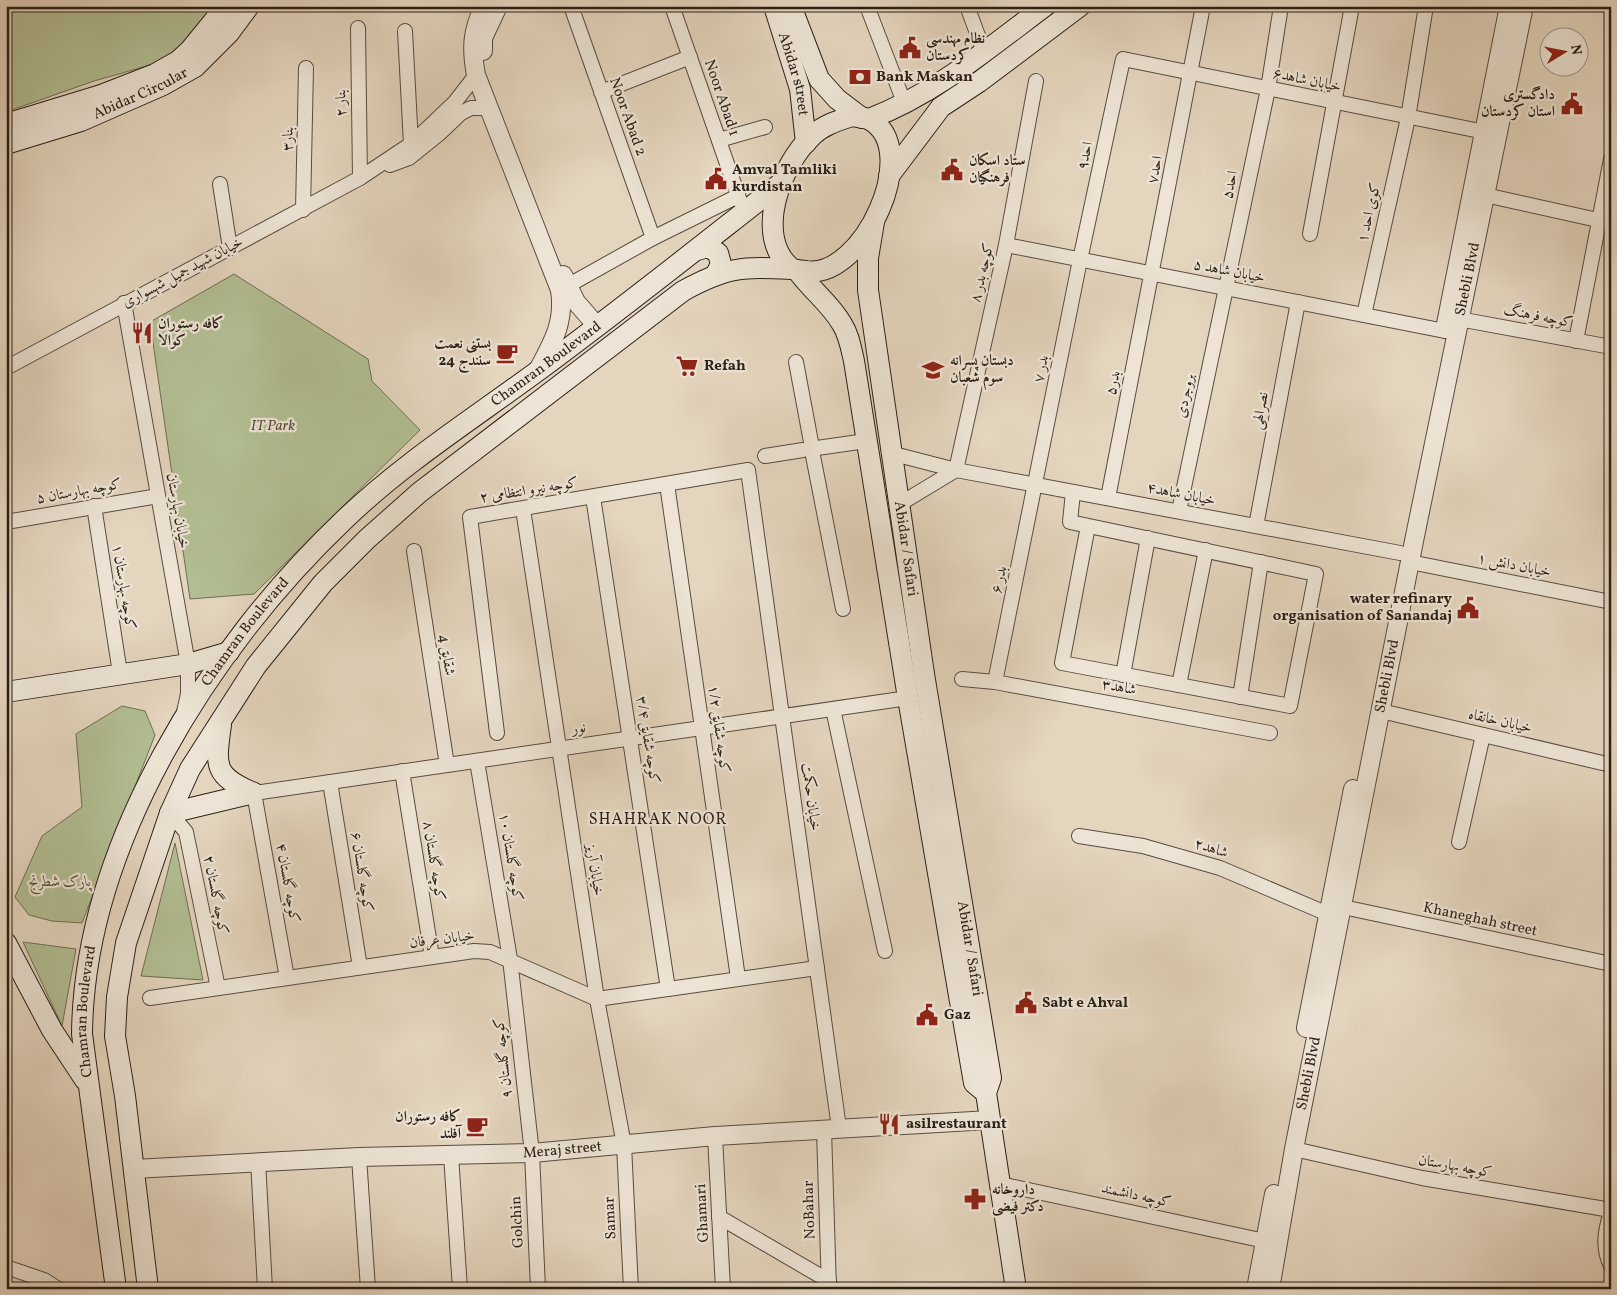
<svg xmlns="http://www.w3.org/2000/svg" width="1617" height="1295" font-family="Vollkorn,Amiri,serif">
	<rect width="100%" height="100%" fill="#e4d5be"/>
	<filter id="stains"><feTurbulence type="fractalNoise" baseFrequency=".004" numOctaves="4"/><feColorMatrix values="0 0 0 0 .2 0 0 0 0 .09 0 0 0 0 .02 0 0 0 .5 -.17"/></filter>
	<radialGradient id="worn" r=".72"><stop offset=".6" stop-color="#630" stop-opacity="0"/><stop offset="1" stop-color="#630" stop-opacity=".3"/></radialGradient>
	<!-- green -->
	<g fill="#b2be93" stroke="#6e6e55">
		<polygon points="6,6 221,6 175,58 94,81 6,112"/>
		<polygon points="234,274 368,359 372,381 420,430 254,594 190,599 150,322"/>
		<polygon points="122,706 145,711 155,735 82,923 52,921 29,915 15,897 42,836 82,807 76,734"/>
		<polygon points="175,843 203,980 141,976"/>
		<polygon points="23,942 76,949 62,1026"/>
	</g>
	<g fill="none" stroke-linecap="round" stroke-linejoin="round">
		<!-- minor casing -->
		<g stroke="#594c41" stroke-width="16">
			<g id="minor">
				<polyline points="571,6 653,238"/>
				<polyline points="672,6 740,201"/>
				<polyline points="867,6 905,105"/>
				<polyline points="967,6 984,52"/>
				<polyline points="358,28 360,178"/>
				<polyline points="405,31 411,144"/>
				<polyline points="601,92 690,57"/>
				<polyline points="719,140 765,127"/>
				<polyline points="390,165 409,158 440,133 461,113 471,108 489,108"/>
				<polyline points="220,184 230,248"/>
				<polyline points="1485,195 1611,223"/>
				<polyline points="303,210 306,68"/>
				<polyline points="1310,234 1352,6"/>
				<polyline points="1006,245 1445,331"/>
				<polyline points="560,290 653,238 738,196"/>
				<polyline points="124,303 188,664 188,694 184,712"/>
				<polyline points="1364,315 1408,118 1426,6"/>
				<polyline points="1459,319 1611,347"/>
				<polyline points="1576,341 1611,159"/>
				<polyline points="796,362 811,442"/>
				<polyline points="6,368 360,178 411,144 455,102 476,75"/>
				<polyline points="817,448 866,441"/>
				<polyline points="890,453 956,470 1400,553"/>
				<polyline points="765,456 803,450"/>
				<polyline points="813,456 843,609"/>
				<polyline points="956,470 1006,245 1036,81"/>
				<polyline points="667,484 738,978"/>
				<path d="M1073,492l-3,30c82,17 164,34 246,52l-26,132 -228,-43 26,-137"/>
				<polyline points="593,497 668,989"/>
				<polyline points="1108,498 1203,6"/>
				<polyline points="898,505 956,470"/>
				<polyline points="94,506 120,673"/>
				<polyline points="523,509 597,999 624,1145 631,1289"/>
				<polyline points="1179,511 1268,89 1281,6"/>
				<polyline points="6,522 158,496"/>
				<polyline points="1256,526 1298,302"/>
				<polyline points="414,551 447,765"/>
				<polyline points="1410,562 1611,602"/>
				<polyline points="1123,675 1148,538"/>
				<polyline points="962,679 995,682 1270,733"/>
				<polyline points="995,682 1080,260 1123,59 1485,132"/>
				<polyline points="1179,685 1206,550"/>
				<polyline points="1240,697 1261,562"/>
				<polyline points="833,709 885,951"/>
				<polyline points="1381,711 1611,765"/>
				<polyline points="497,733 470,517 748,470 839,1128"/>
				<polyline points="477,761 510,959 532,1153 538,1289"/>
				<polyline points="402,771 432,957"/>
				<polyline points="330,782 360,967"/>
				<polyline points="170,813 186,832 218,988"/>
				<polyline points="1079,836 1143,846 1220,868 1328,914"/>
				<polyline points="1459,842 1483,735"/>
				<polyline points="1343,907 1611,964"/>
				<polyline points="287,978 254,793 908,698"/>
				<polyline points="150,998 474,951 490,952 597,999 817,968"/>
				<polyline points="824,1130 829,1289"/>
				<polyline points="715,1136 723,1289"/>
				<polyline points="1294,1149 1422,1178 1611,1210"/>
				<polyline points="451,1155 460,1289"/>
				<polyline points="359,1157 368,1289"/>
				<polyline points="258,1161 265,1289"/>
				<polyline points="1000,1184 1265,1241"/>
				<path d="M1611,1212c-6,19 -9,36 0,54"/>
				<polyline points="719,1217 829,1281"/>
				<polyline points="6,1267 44,1280 58,1289"/>
			</g>
		</g>
		<!-- tertiary casing -->
		<g stroke="#594c41" stroke-width="20">
			<g id="tertiary">
				<path d="M484,6c-12,25 -13,42 -8,69l84,215c5,32 -7,52 -22,80"/>
				<polyline points="483,51 483,38 498,6"/>
				<polyline points="563,275 576,302 597,326"/>
				<polyline points="1445,329 1509,6"/>
				<polyline points="1306,1028 1353,789"/>
				<path id="s1" d="M134,1169l225,-12 173,-4 183,-17 275,-16"/>
				<polyline points="1256,1289 1274,1194"/>
				<path id="s2" d="M1270,1289l24,-140 121,-613 109,-530"/>
			</g>
		</g>
		<!-- secondary casing -->
		<g stroke="#2b1f17" stroke-width="22">
			<g id="secondary">
				<path id="s3" d="M774,6l26,83 6,54"/>
				<polyline points="791,6 819,79 837,99 862,118"/>
				<path d="M852,116c5,1 13,1 18,4 53,29 -7,160 -64,151 -5,-1 -11,0 -15,-3 -38,-32 -10,-104 21,-132 11,-11 25,-15 40,-20z"/>
				<path d="M869,119c66,-25 120,-71 176,-113"/>
				<polyline points="6,124 101,95 155,74 178,61 190,50 226,6"/>
				<path id="s4" d="M6,144l75,-23 82,-36 32,-18 34,-34 20,-27"/>
				<polyline points="889,176 941,107 979,82 1080,6"/>
				<path id="s5" d="M874,222l-6,36v32l56,384 67,404 -5,15 30,196"/>
				<polyline points="697,250 708,247 718,253 721,264 716,274"/>
				<path d="M797,270c13,19 33,33 45,54 7,11 9,24 12,37l54,337 66,385 12,10"/>
				<polyline points="6,692 188,664 229,652"/>
				<path d="M221,725c-6,42 -7,51 33,68"/>
				<polyline points="170,813 254,793"/>
				<polyline points="6,943 52,1030 85,1080"/>
				<path id="s6" d="M116,1289l-34,-255c2,-189 128,-387 262,-514 57,-55 127,-100 191,-147 83,-61 163,-125 245,-189"/>
				<path d="M148,1289l-23,-193 -10,-60 2,-39 9,-54 44,-130 20,-44 66,-103 67,-83 44,-44 53,-47 263,-201c45,-25 60,-24 110,-22"/>
			</g>
		</g>
		<!-- minor -->
		<use href="#minor" stroke="#ede4d5" stroke-width="14"/>
		<!-- tertiary -->
		<use href="#tertiary" stroke="#ede4d5" stroke-width="18"/>
		<!-- secondary -->
		<use href="#secondary" stroke="#ede4d5" stroke-width="20"/>
	</g>
	<!-- icons -->
	<defs>
		<g id="civic-bare" transform="scale(1.725)"><path d="M-.6-6.5H3V-4.5H.6V-3L4-1V1h2V6H-6V1h2V-1L-.6-3ZM-1.2 2.5V6h2.4V2.5Z" fill="#8f2418" stroke="#ede4d5" stroke-width="2.5" paint-order="stroke"/></g>
		<g id="bank-bare" transform="scale(1.725)"><path d="M-6-4H6V4H-6ZM0-2.3a2.3 2.3 0 1 0 0 4.6a2.3 2.3 0 1 0 0-4.6Z" fill="#8f2418" stroke="#ede4d5" stroke-width="2.5" paint-order="stroke"/></g>
		<g id="restaurant-bare" transform="scale(1.725)"><path d="M-5-6h1v4h1v-4h1v4h1v-4h1v5L-1.5 .5V6h-2V.5L-5-1ZM5-6V6H3V1.5H1.5Q1.5-4 5-6Z" fill="#8f2418" stroke="#ede4d5" stroke-width="2.5" paint-order="stroke"/></g>
		<g id="cafe-bare" transform="scale(1.725)"><path d="M-5.5-4.5H6V0H3Q3 3.5 0 3.5H-2.5Q-5.5 3.5-5.5 0ZM3-3.2v2h1.7v-2ZM-6 4.5H4V6H-6Z" fill="#8f2418" stroke="#ede4d5" stroke-width="2.5" paint-order="stroke"/></g>
		<g id="supermarket-bare" transform="scale(1.725)"><path d="M-6-5.5h2.5l.6 2H6L4.5 2H-2.5L-4.4-4H-6ZM-1.5 3.2a1.3 1.3 0 1 0 .1 0ZM3 3.2a1.3 1.3 0 1 0 .1 0Z" fill="#8f2418" stroke="#ede4d5" stroke-width="2.5" paint-order="stroke"/></g>
		<g id="school-bare" transform="scale(1.725)"><path d="M0-5L7-2L0 1L-7-2ZM-4 1L0 2.5L4 1V4Q0 6-4 4Z" fill="#8f2418" stroke="#ede4d5" stroke-width="2.5" paint-order="stroke"/></g>
		<g id="pharmacy-bare" transform="scale(1.725)"><path d="M-2-6h4v4h4v4h-4v4h-4v-4h-4v-4h4Z" fill="#8f2418" stroke="#ede4d5" stroke-width="2.5" paint-order="stroke"/></g>
	</defs>
	<g fill-rule="evenodd">
		<use href="#civic-bare" x="910" y="48"/>
		<use href="#bank-bare" x="860" y="77"/>
		<use href="#civic-bare" x="1572" y="104"/>
		<use href="#civic-bare" x="952" y="170"/>
		<use href="#civic-bare" x="716" y="179"/>
		<use href="#restaurant-bare" x="142" y="333"/>
		<use href="#cafe-bare" x="507" y="353"/>
		<use href="#supermarket-bare" x="687" y="366"/>
		<use href="#school-bare" x="933" y="370"/>
		<use href="#civic-bare" x="1468" y="608"/>
		<use href="#civic-bare" x="1026" y="1003"/>
		<use href="#civic-bare" x="927" y="1015"/>
		<use href="#restaurant-bare" x="889" y="1124"/>
		<use href="#cafe-bare" x="477" y="1126"/>
		<use href="#pharmacy-bare" x="975" y="1199"/>
	</g>
	<g text-anchor="middle" dominant-baseline="central" stroke-width="4.5" stroke-linejoin="round" paint-order="stroke">
		<!-- poi labels -->
		<g font-size="15" font-weight="bold" fill="#2b1f17" stroke="#ede4d5" text-anchor="start">
			<text x="926" y="39">نظام مهندسی<tspan x="926" dy="17">کردستان</tspan></text>
			<text x="876" y="77">Bank Maskan</text>
			<text x="1555" y="95" text-anchor="end">دادگستری<tspan x="1555" dy="17">استان کردستان</tspan></text>
			<text x="969" y="161">ستاد اسکان<tspan x="969" dy="17">فرهنگیان</tspan></text>
			<text x="732" y="170">Amval Tamliki<tspan x="732" dy="17">kurdistan</tspan></text>
			<text x="158" y="324">کافه رستوران<tspan x="158" dy="17">کوالا</tspan></text>
			<text x="491" y="344" text-anchor="end">بستنی نعمت<tspan x="491" dy="17">سنندج 24</tspan></text>
			<text x="950" y="361">دبستان پسرانه<tspan x="950" dy="17">سوم شعبان</tspan></text>
			<text x="704" y="366">Refah</text>
			<text x="1452" y="599" text-anchor="end">water refinary<tspan x="1452" dy="17">organisation of Sanandaj</tspan></text>
			<text x="1042" y="1003">Sabt e Ahval</text>
			<text x="944" y="1015">Gaz</text>
			<text x="461" y="1117" text-anchor="end">کافه رستوران<tspan x="461" dy="17">آفلند</tspan></text>
			<text x="906" y="1124">asilrestaurant</text>
			<text x="992" y="1190">داروخانه<tspan x="992" dy="17">دکتر فیضی</tspan></text>
		</g>
		<!-- street labels -->
		<g font-size="15" fill="#2b1f17" stroke="#ede4d5">
			<text stroke="none"><textPath href="#s3" startOffset="71">Abidar street</textPath></text>
			<text transform="translate(1307 81) rotate(12)">خیابان شاهد۶</text>
			<text stroke="none"><textPath href="#s4" startOffset="144">Abidar Circular</textPath></text>
			<text transform="translate(721 98) rotate(71)">Noor Abad 1</text>
			<text transform="translate(342 103) rotate(-91)">بنار ۲</text>
			<text transform="translate(627 117) rotate(70)">Noor Abad 2</text>
			<text transform="translate(289 139) rotate(-89)">بنار۳</text>
			<text transform="translate(1086 156) rotate(-78)">احد۹</text>
			<text transform="translate(1156 170) rotate(-79)">احد۷</text>
			<text transform="translate(1231 185) rotate(-78)">احد۵</text>
			<text transform="translate(1370 213) rotate(-77)">کوی احد ۱</text>
			<text transform="translate(1229 272) rotate(11)">خیابان شاهد ۵</text>
			<text transform="translate(183 273) rotate(-28)">خیابان شهید جمیل شهسواری</text>
			<text transform="translate(983 273) rotate(-77)">کوچه بدر ۸</text>
			<text stroke="none"><textPath href="#s2" startOffset="1029">Shebli Blvd</textPath></text>
			<text transform="translate(1538 317) rotate(11)">کوچه فرهنگ</text>
			<text stroke="none"><textPath href="#s6" startOffset="1104">Chamran Boulevard</textPath></text>
			<text transform="translate(1042 369) rotate(-79)">بدر ۷</text>
			<text transform="translate(1114 383) rotate(-79)">بدر۵</text>
			<text transform="translate(1186 396) rotate(-78)">بروجردی</text>
			<text transform="translate(1261 411) rotate(-80)">نصرالهی</text>
			<text transform="translate(529 491) rotate(-9)">کوچه نیرو انتظامی ۲</text>
			<text transform="translate(79 492) rotate(-10)">کوچه بهارستان ۵</text>
			<text transform="translate(1181 495) rotate(11)">خیابان شاهد۴</text>
			<text transform="translate(177 511) rotate(80)">خیابان بهارستان</text>
			<text stroke="none"><textPath href="#s5" startOffset="330">Abidar / Safari</textPath></text>
			<text transform="translate(1514 566) rotate(11)">خیابان دانش ۱</text>
			<text transform="translate(1000 580) rotate(-78)">بدر ۶</text>
			<text transform="translate(123 587) rotate(81)">کوچه بهارستان ۱</text>
			<text stroke="none"><textPath href="#s6" startOffset="699">Chamran Boulevard</textPath></text>
			<text transform="translate(446 655) rotate(81)">شقایق 4</text>
			<text stroke="none"><textPath href="#s2" startOffset="624">Shebli Blvd</textPath></text>
			<text transform="translate(1119 688) rotate(10)">شاهد۳</text>
			<text transform="translate(1500 722) rotate(13)">خیابان خانقاه</text>
			<text transform="translate(579 729) rotate(-8)">نور</text>
			<text transform="translate(718 729) rotate(82)">کوچه شقایق ۱/۲</text>
			<text transform="translate(647 740) rotate(81)">کوچه شقایق ۳/۴</text>
			<text transform="translate(810 797) rotate(82)">خیابان حکمت</text>
			<text transform="translate(1211 849) rotate(17)">شاهد۲</text>
			<text transform="translate(510 857) rotate(81)">کوچه گلستان ۱۰</text>
			<text transform="translate(433 861) rotate(81)">کوچه گلستان ۸</text>
			<text transform="translate(594 870) rotate(81)">خیابان آریز</text>
			<text transform="translate(361 872) rotate(81)">کوچه گلستان ۶</text>
			<text transform="translate(287 883) rotate(80)">کوچه گلستان ۴</text>
			<text transform="translate(215 895) rotate(79)">کوچه گلستان ۲</text>
			<text transform="translate(1480 920) rotate(12)">Khaneghah street</text>
			<text transform="translate(442 940) rotate(-7)">خیابان عرفان</text>
			<text stroke="none"><textPath href="#s5" startOffset="735">Abidar / Safari</textPath></text>
			<text stroke="none"><textPath href="#s6" startOffset="280">Chamran Boulevard</textPath></text>
			<text transform="translate(504 1058) rotate(-96)">کوچه گلستان ۹</text>
			<text stroke="none"><textPath href="#s2" startOffset="219">Shebli Blvd</textPath></text>
			<text stroke="none"><textPath href="#s1" startOffset="429">Meraj street</textPath></text>
			<text transform="translate(1455 1167) rotate(10)">کوچه بهارستان</text>
			<text transform="translate(1136 1196) rotate(12)">کوچه دانشمند</text>
			<text transform="translate(810 1210) rotate(-92)">NoBahar</text>
			<text transform="translate(703 1213) rotate(-93)">Ghamari</text>
			<text transform="translate(611 1218) rotate(-93)">Samar</text>
			<text transform="translate(518 1222) rotate(-93)">Golchin</text>
		</g>
		<!-- park labels -->
		<g font-size="15" font-style="italic" fill="#544f3c" stroke="#ede4d5">
			<text x="273" y="426">IT Park</text>
			<text x="60" y="882">پارک شطرنج</text>
		</g>
		<!-- neighbourhood labels -->
		<g font-size="16" letter-spacing="1" fill="#2b1f17" stroke="#ede4d5">
			<text x="658" y="820">SHAHRAK NOOR</text>
		</g>
	</g>
	<!-- margin -->
	<rect width="1617" height="1295" fill="none" stroke="#e4d5be" stroke-width="25"/>
	<rect x="8" y="8" width="1602" height="1280" fill="none" stroke="#2b1f17" stroke-width="2.5"/>
	<rect x="12" y="12" width="1592" height="1270" fill="none" stroke="#2b1f17"/>
	<!-- north arrow -->
	<g transform="translate(1564 52) rotate(80)"><circle r="24" fill="#ede4d5" stroke="#9f9589"/>
	<path d="M0-4L9 19L0 12L-9 19Z" fill="#8f2418"/>
	<text y="-8" font-size="14" font-weight="bold" text-anchor="middle" fill="#2b1f17">N</text>
	</g>
	<rect width="100%" height="100%" filter="url(#stains)"/>
	<rect width="100%" height="100%" fill="url(#worn)"/>
</svg>
